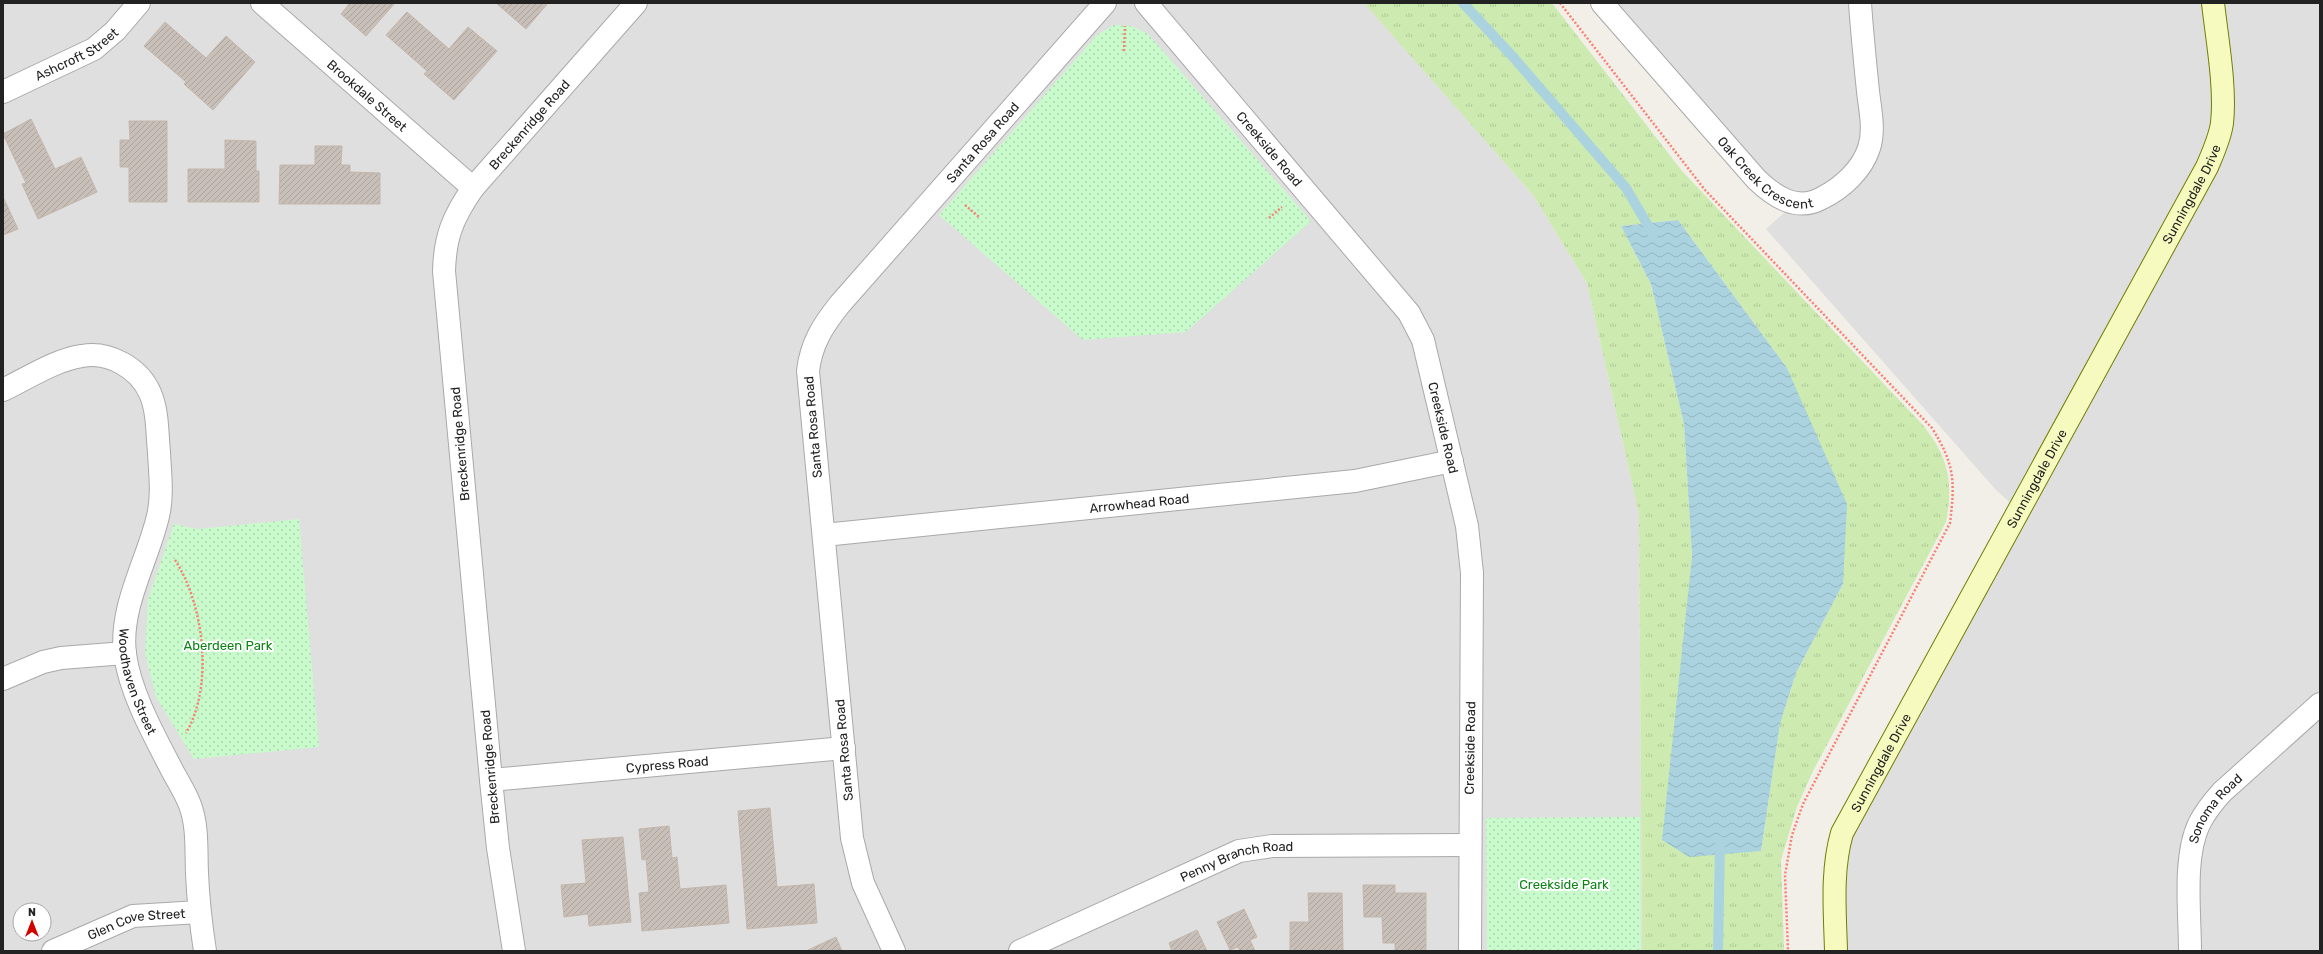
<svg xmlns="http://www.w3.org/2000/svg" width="2323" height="954" font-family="Rubik,sans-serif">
	<defs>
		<pattern id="grass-tufts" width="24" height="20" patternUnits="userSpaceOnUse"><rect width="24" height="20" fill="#cdebb0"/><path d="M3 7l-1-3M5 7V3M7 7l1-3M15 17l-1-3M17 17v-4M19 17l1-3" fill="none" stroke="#b0c997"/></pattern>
		<pattern id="park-dots" width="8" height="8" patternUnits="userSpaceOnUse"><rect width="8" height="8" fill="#c8facc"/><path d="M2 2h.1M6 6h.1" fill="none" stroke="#acd6af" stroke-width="1.8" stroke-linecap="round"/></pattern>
		<pattern id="water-waves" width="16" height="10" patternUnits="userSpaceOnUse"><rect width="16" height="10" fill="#aad3df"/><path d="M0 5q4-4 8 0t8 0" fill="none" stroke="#92b5bf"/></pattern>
		<pattern id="building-hatch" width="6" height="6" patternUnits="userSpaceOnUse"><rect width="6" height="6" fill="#c7bfb8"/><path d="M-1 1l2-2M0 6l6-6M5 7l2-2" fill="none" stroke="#aba49e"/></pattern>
	</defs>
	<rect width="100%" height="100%" fill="#f2efe9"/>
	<!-- residential -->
	<g fill="#e0dfdf" fill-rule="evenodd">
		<path d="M3,3h1362l168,192 54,88 52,231 3,437h-1639zM20,910h24v24h-24z"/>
		<polygon points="1601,3 2320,3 2320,951 1834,951 1834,869 2017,509 1996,490 1766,229 1793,205"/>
	</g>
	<!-- grass -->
	<path fill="url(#grass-tufts)" fill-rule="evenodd" d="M1364,3h188l130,168 239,252c27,32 33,58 25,99l-133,249 -16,36 -16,53 3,91h-142l-3,-437 -52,-231 -54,-88zM1678,220l109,148 56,216 -47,89 -16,51 -19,127 -81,-165 12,-130 -8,-132 -33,-140 -30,-58z"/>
	<!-- park -->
	<g fill="url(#park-dots)">
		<polygon points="1114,25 1132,26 1148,34 1311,221 1186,332 1083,340 939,215 1097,35"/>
		<polygon points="299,519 319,747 194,759 156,697 145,653 148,599 174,524 197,529"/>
		<polygon points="1640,817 1641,951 1487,951 1486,818"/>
	</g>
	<!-- water -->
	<polygon fill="url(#water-waves)" points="1678,220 1787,368 1847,504 1843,584 1796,673 1780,724 1761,851 1689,857 1662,840 1692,556 1684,424 1651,284 1621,226"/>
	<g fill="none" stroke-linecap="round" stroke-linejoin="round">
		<!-- stream -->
		<g stroke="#aad3df" stroke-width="10">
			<polyline points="1463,3 1514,58 1626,188 1653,234"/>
			<polyline points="1718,951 1720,841"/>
		</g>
	</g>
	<!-- building -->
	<g fill="url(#building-hatch)" stroke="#c4b6ab">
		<polygon points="350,3 395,3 366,36 341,14"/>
		<polygon points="496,3 548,3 526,29"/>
		<polygon points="407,12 449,49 468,27 497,51 454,100 424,74 427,71 386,35"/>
		<polygon points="165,22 206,58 226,36 255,62 213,110 184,84 186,82 144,46"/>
		<polygon points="31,119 55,169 81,157 97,192 38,219 22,184 26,183 3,134"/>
		<polygon points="129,121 167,121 167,202 129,202 129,167 120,167 120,140 130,140"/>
		<polygon points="225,140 256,141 256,171 259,171 259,202 188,202 188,169 225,169"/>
		<polygon points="315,146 342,146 341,165 350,165 350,172 380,173 380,204 279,204 280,165 315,165"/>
		<polygon points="3,197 18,229 3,235"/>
		<polygon points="770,808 777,887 814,884 817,923 747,929 738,811"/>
		<polygon points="669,826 672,858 677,857 680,889 726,885 729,923 642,931 639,893 649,892 646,859 642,860 639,829"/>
		<polygon points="623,837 631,922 589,926 588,914 564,917 561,885 586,883 582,840"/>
		<polygon points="1363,885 1395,885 1395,893 1426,893 1426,951 1395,951 1395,943 1383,943 1382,917 1364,917"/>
		<polygon points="1308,893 1342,893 1343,951 1290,951 1290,922 1309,922"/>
		<polygon points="1244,909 1257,937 1250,940 1255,951 1240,951 1238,947 1230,950 1217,922"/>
		<polygon points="1197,930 1207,951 1172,951 1169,943"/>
		<polygon points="836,937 842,951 806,951"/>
	</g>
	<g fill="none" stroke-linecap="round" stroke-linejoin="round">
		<!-- street casing -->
		<g stroke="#a9a9a9" stroke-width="24">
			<g id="street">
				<path id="s1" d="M262,3l211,185"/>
				<path id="s2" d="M1146,3l263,310 14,27 44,186 5,47 -2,378"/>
				<path id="s3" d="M1602,3l155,177c18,17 40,32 65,18 20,-10 40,-28 47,-50 6,-18 1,-38 -1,-57 -3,-29 -6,-59 -8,-88"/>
				<path id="s4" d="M3,92l91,-43 21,-18 24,-28"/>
				<path id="s5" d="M3,390c23,-11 54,-31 79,-34 27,-5 57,12 68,37 8,18 7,40 9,59 1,22 4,43 -1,64 -10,44 -39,91 -33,138 5,39 30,83 48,118 6,11 13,22 17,33 8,21 6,46 7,68 1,26 4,52 8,78"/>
				<path id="s6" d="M824,535l531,-54 97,-20"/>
				<polyline points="3,679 43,662 61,658 125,653"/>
				<path id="s7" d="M491,780l353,-32"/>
				<path id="s8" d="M53,951l80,-35 66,-4"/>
				<path id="s9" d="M514,951l-16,-103 -7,-68 -47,-509c1,-35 9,-54 29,-83l163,-185"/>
				<path id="s10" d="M894,951l-31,-68 -11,-45 -44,-467c3,-27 15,-46 32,-67l265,-301"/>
				<path id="s11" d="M1020,951l219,-100 33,-5 197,-1"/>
				<path id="s12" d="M2190,951c0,-38 -7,-93 9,-127 6,-12 14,-22 23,-32l98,-88"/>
			</g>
		</g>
		<!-- secondary casing -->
		<g stroke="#707d05" stroke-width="24">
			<g id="secondary">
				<path id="s13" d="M1836,951c-1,-39 -5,-80 6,-118l365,-666c6,-14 13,-29 15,-44 4,-35 -5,-84 -9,-120"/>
			</g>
		</g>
		<!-- path -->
		<g stroke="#fa8072" stroke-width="2.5" stroke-dasharray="2 2" stroke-linecap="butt">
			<path d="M1560,3l145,187 227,238c23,37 23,53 18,95l-147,281 -11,31 -7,40 3,76"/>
			<polyline points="1124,51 1125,26"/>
			<polyline points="965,205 979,217"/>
			<polyline points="1269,218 1282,207"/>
			<path d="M175,560c29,44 39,126 11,173"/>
		</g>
		<!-- street -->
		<use href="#street" stroke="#fff" stroke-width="22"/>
		<!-- secondary -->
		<use href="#secondary" stroke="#f7fabf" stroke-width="22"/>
	</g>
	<g text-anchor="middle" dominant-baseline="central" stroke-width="4" stroke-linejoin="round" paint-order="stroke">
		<!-- street labels -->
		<g font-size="13" fill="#222" stroke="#fff">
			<text stroke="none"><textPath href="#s4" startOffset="83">Ashcroft Street</textPath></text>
			<text stroke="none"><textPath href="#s1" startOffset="140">Brookdale Street</textPath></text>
			<text stroke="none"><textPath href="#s9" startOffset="858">Breckenridge Road</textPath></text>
			<text stroke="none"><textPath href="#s10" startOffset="881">Santa Rosa Road</textPath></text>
			<text stroke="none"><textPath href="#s2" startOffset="191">Creekside Road</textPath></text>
			<text stroke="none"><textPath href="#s3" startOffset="239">Oak Creek Crescent</textPath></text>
			<text stroke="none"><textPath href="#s13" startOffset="847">Sunningdale Drive</textPath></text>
			<text transform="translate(813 427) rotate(-95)">Santa Rosa Road</text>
			<text stroke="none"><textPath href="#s2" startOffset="527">Creekside Road</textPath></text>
			<text transform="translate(460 444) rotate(-95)">Breckenridge Road</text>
			<text stroke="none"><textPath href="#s13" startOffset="523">Sunningdale Drive</textPath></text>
			<text stroke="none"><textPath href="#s6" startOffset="317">Arrowhead Road</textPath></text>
			<text stroke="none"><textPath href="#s5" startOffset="466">Woodhaven Street</textPath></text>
			<text transform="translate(1470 748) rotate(-89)">Creekside Road</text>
			<text transform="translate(844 750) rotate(-95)">Santa Rosa Road</text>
			<text stroke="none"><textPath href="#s13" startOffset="199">Sunningdale Drive</textPath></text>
			<text stroke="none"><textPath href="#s7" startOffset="177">Cypress Road</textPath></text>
			<text transform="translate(490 767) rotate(-95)">Breckenridge Road</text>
			<text stroke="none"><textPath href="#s12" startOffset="150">Sonoma Road</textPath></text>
			<text stroke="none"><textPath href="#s11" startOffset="236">Penny Branch Road</textPath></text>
			<text stroke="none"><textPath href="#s8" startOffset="89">Glen Cove Street</textPath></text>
		</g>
		<!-- park labels -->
		<g font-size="13" fill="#0c8416" stroke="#fff">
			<text x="228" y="645">Aberdeen Park</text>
			<text x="1564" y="884">Creekside Park</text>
		</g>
	</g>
	<!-- border -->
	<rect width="2323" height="954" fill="none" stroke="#222222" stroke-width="8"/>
	<!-- north arrow -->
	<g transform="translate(32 922)"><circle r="19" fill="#ffffff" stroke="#a7a7a7"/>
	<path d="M0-3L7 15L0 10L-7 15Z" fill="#d40000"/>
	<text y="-6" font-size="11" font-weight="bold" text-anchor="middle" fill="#222222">N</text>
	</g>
</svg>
